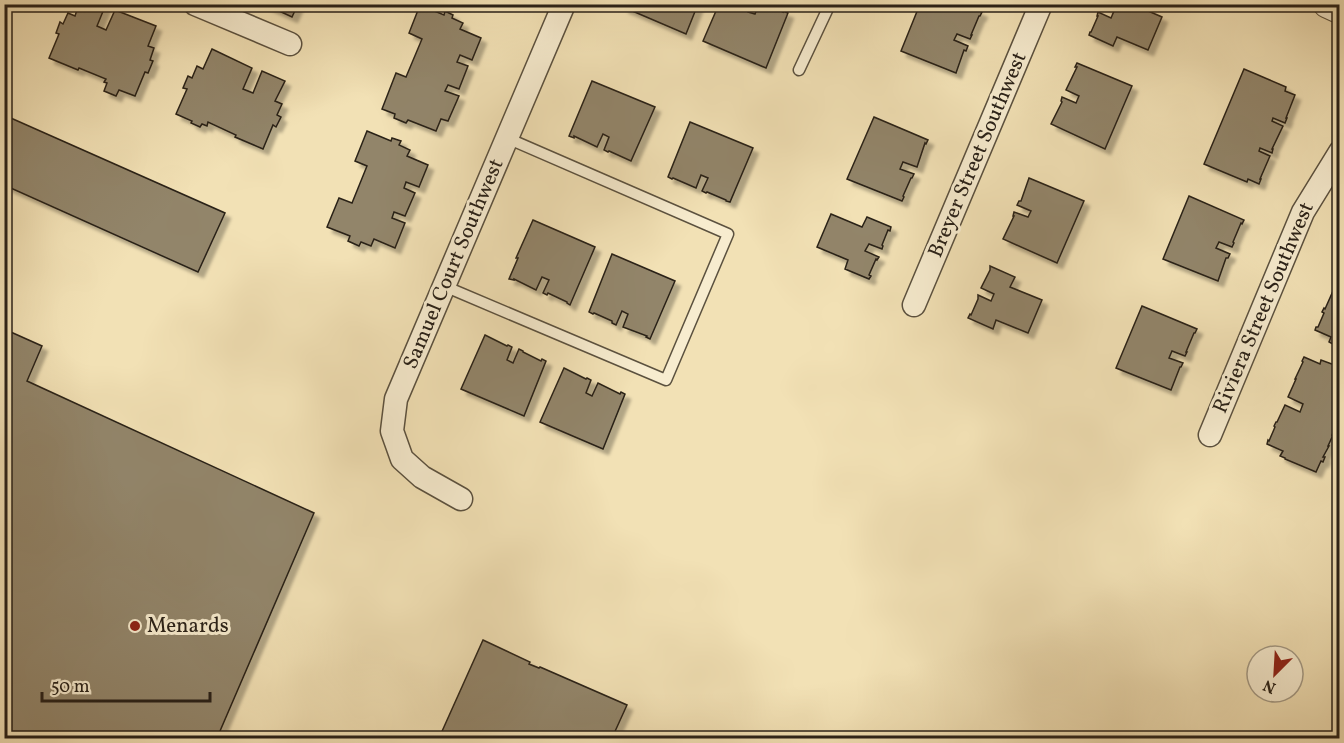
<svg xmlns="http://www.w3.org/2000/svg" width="1344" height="743" font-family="Vollkorn,serif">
	<defs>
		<filter id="shadow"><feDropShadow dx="5.5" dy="5.5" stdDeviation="1.5" flood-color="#0004"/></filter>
	</defs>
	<rect width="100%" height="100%" fill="#f2e1b5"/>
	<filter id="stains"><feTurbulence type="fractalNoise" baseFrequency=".00333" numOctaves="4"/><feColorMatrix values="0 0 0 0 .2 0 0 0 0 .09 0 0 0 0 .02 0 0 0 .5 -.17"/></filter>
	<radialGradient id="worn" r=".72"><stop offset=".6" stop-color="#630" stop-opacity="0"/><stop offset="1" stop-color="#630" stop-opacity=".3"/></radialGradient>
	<!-- building -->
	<g fill="#92856a" stroke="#292118" stroke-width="1.5" filter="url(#shadow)">
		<polygon points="79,4 106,4 97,26 106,30 115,10 156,26 148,46 154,48 150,60 153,61 148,73 145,72 135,96 119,90 116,96 104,91 107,83 104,82 106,79 79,68 78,70 49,58 59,34 56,33 60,22 63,24 68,13 75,16"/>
		<polygon points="264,4 298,4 292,17"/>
		<polygon points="624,4 698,4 686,34 623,7"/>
		<polygon points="719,4 751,4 748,12 755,14 759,4 765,4 783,12 783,11 788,13 766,68 703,41"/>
		<polygon points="920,4 964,4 982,12 980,16 979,16 971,35 972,35 970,39 957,34 954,40 968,46 966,51 964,50 956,73 901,51"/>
		<polygon points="1102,4 1132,4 1162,17 1148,50 1117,37 1113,46 1089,35 1090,32 1091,32 1098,16 1097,16 1098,12 1111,18 1114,11"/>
		<polygon points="420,5 444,15 445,11 453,15 452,18 463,23 460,29 481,38 472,60 460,55 457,62 468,66 459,89 448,85 445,91 459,96 448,121 441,119 436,131 408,120 406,123 394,118 395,114 382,109 396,73 406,77 422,39 409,33"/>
		<polygon points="212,49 252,68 243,89 253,93 262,71 285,81 275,101 282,104 277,115 281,117 276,127 273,125 263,149 235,137 236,135 208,122 207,126 202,124 200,127 191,123 192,121 176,114 187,89 183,88 188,76 192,78 197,66 203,69"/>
		<polygon points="1077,63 1132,86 1105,149 1051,124 1062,102 1061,101 1062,97 1076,103 1079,96 1066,90 1077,67 1075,67"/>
		<polygon points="1244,69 1286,87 1285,91 1295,95 1286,118 1287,118 1285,123 1273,118 1272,121 1283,126 1272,149 1273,149 1272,153 1260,148 1259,151 1270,156 1260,179 1261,179 1259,184 1248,179 1247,182 1204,164"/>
		<polygon points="592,81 655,107 631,161 609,151 608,152 604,150 609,137 603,134 597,147 574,136 574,138 569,136"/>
		<polygon points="4,115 225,213 198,272 4,185"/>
		<polygon points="874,117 928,140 926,144 925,143 917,167 903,162 900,169 914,174 912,178 911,178 903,196 904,197 902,201 847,179"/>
		<polygon points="690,122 753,148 730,202 726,201 726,200 707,192 706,193 702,191 708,178 701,175 696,188 673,178 672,179 668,177"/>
		<polygon points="367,131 391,141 392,138 401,141 399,145 410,150 407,156 428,165 419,187 406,182 404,188 415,193 405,216 394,212 392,218 405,223 395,248 374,239 371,246 361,242 359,246 348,241 350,236 327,227 339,198 352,203 367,166 355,161"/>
		<polygon points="1029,178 1084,201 1057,263 1003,239 1014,216 1013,216 1014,212 1028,217 1031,211 1017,205 1019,201 1021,201"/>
		<polygon points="1189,196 1244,220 1242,224 1241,223 1233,242 1234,243 1232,247 1219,242 1216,248 1230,254 1228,258 1226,258 1218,281 1163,259"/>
		<polygon points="831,214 862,227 867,217 891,227 890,231 888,230 882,245 883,246 882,249 869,244 865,251 879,257 877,260 876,259 869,275 871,276 869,279 845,269 848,260 817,247"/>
		<polygon points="533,220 595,247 570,305 567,303 567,302 548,293 547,295 543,293 549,280 542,277 536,290 514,279 514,280 509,279 518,258 516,258"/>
		<polygon points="612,254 675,281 650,339 646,337 647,336 623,327 628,314 622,311 616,325 612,323 612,321 594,313 593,314 589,312"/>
		<polygon points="990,266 1015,277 1010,287 1042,300 1028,333 996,320 993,329 968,318 970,314 971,315 978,299 978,295 991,301 994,294 981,288 990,270"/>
		<polygon points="1333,291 1340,294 1340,348 1329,342 1331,337 1315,330 1316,327 1318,327 1324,313 1322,312 1324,308 1325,309"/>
		<polygon points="1142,306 1197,329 1195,333 1194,333 1186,352 1187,352 1185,356 1172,351 1169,358 1183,363 1181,367 1180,367 1171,390 1116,368"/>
		<polygon points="4,329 42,346 27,381 314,513 217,738 4,738"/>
		<polygon points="485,335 507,346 508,345 512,347 507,360 513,363 519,349 523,351 523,352 541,361 542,359 546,361 524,416 461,389"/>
		<polygon points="1304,357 1320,364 1321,360 1340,367 1340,416 1332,435 1333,435 1328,446 1329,446 1323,457 1325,457 1323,462 1321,461 1316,472 1285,459 1285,458 1280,456 1283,451 1267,444 1268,440 1269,441 1275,427 1274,426 1276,422 1277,422 1285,405 1300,412 1303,404 1288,397 1296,379 1295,379 1303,362 1302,361"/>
		<polygon points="564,368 586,379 587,378 591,380 586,393 592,396 598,383 620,394 621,392 625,394 603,449 540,422"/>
		<polygon points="483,640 530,662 529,664 539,668 540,667 627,705 612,738 439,738"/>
	</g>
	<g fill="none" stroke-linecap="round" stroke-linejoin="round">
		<!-- service casing -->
		<g stroke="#5b513f" stroke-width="13">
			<g id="service">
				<polyline points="799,70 830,4"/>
				<polyline points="444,286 666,380 728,234 507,138"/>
			</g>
		</g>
		<!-- minor casing -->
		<g stroke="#5b513f" stroke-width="25">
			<g id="minor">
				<polyline points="195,4 290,44"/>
				<polyline points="914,305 1041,4"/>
				<polyline points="1210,435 1303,212 1340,152"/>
				<polyline points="461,499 422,477 402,459 392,431 396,399 564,4"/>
			</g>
		</g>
		<!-- tertiary casing -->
		<g stroke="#5b513f" stroke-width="29">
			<polyline id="tertiary" points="1327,4 1340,10"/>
		</g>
		<!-- service -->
		<use href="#service" stroke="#f7eccf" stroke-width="10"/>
		<!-- minor -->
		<use href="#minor" stroke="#f7eccf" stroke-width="22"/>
		<!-- tertiary -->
		<use href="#tertiary" stroke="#f7eccf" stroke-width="27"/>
	</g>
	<!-- markers -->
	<circle fill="#8f2418" stroke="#f7eccf" stroke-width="2" cx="135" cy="626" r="6"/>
	<g text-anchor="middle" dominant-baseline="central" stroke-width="6" stroke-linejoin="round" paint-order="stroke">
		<!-- street labels -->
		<g font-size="21" fill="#292118" stroke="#f7eccf">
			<text transform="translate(978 155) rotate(-67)">Breyer Street Southwest</text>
			<text transform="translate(454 264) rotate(-67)">Samuel Court Southwest</text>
			<text transform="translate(1264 308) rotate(-67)">Riviera Street Southwest</text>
		</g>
		<!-- poi labels -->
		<g font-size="21" fill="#292118" stroke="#f7eccf" text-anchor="start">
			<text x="147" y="626">Menards</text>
		</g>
	</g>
	<!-- margin -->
	<rect width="1344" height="743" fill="none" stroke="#f2e1b5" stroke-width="24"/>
	<rect x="6" y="6" width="1332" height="731" fill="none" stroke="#292118" stroke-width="3"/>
	<rect x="12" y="12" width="1320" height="719" fill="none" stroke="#292118" stroke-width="1.5"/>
	<!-- north arrow -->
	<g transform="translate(1275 674) rotate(204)"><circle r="28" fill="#f7eccf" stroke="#a59b86" stroke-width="1.5"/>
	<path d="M0-4.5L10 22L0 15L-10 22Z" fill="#8f2418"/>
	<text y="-9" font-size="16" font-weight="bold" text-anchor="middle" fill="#292118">N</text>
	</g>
	<!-- scale -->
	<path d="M42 692v9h168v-9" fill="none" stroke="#292118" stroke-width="3"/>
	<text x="51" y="692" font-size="18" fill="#292118" stroke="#f7eccf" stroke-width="4.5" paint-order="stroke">50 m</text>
	<rect width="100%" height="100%" filter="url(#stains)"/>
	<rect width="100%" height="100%" fill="url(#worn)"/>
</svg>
